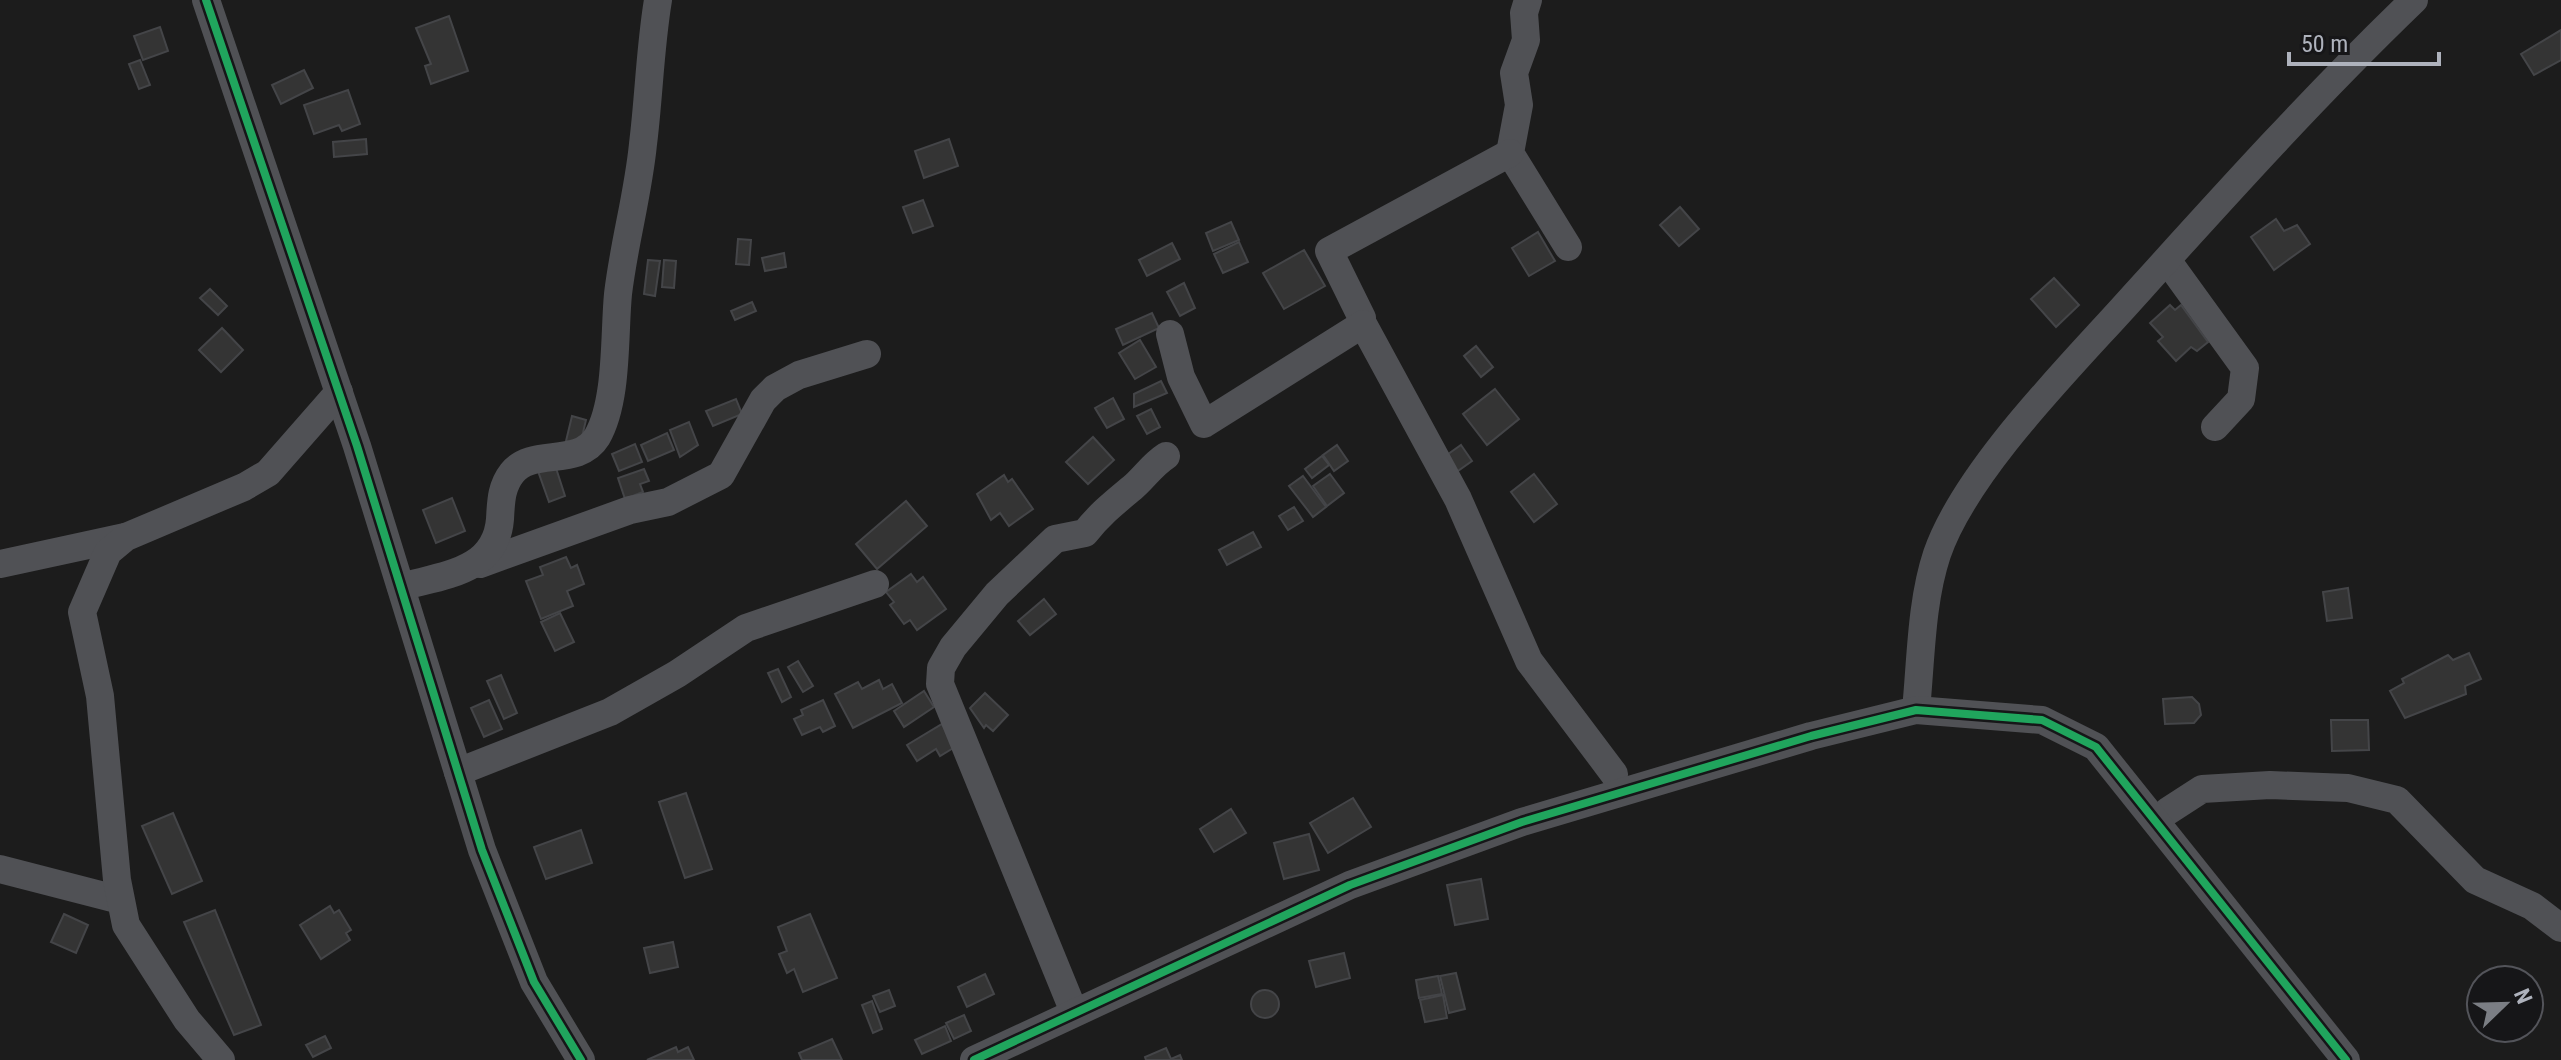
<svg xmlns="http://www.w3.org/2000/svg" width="2561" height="1060" font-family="'Roboto Condensed',sans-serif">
	<rect width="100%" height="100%" fill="#1c1c1c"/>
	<!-- building -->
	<g fill="#343434" stroke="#444548" stroke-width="2">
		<polygon points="449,16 468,71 431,84 425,66 431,64 416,28"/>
		<polygon points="160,27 168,51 143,60 134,36"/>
		<polygon points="2561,30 2561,60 2534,75 2521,54"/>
		<polygon points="140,60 150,85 139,89 129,64"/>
		<polygon points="304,70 313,88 281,104 272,85"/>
		<polygon points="348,90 360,124 342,131 339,125 314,134 304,105"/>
		<polygon points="366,139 367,154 334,157 333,142"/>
		<polygon points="949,139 958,166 924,178 915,151"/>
		<polygon points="923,200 933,226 913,233 903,207"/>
		<polygon points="1680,207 1699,229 1679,246 1660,225"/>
		<polygon points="2276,219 2284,231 2297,225 2310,244 2274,270 2251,237"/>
		<polygon points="1231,222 1239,240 1213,251 1206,233"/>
		<polygon points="1538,232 1555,261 1529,276 1512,248"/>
		<polygon points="738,239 751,240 749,265 736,264"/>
		<polygon points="1239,242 1248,262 1223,273 1214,254"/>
		<polygon points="1172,243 1180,259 1147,276 1139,260"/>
		<polygon points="1304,250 1325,286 1284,309 1263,273"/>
		<polygon points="784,253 786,267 765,271 762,258"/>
		<polygon points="648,260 660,261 655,296 644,294"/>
		<polygon points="664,260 676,261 674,288 662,287"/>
		<polygon points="2054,278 2079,305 2056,327 2031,299"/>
		<polygon points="1184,283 1195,308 1180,316 1167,292"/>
		<polygon points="210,289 227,306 218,315 200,298"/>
		<polygon points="752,302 756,311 735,320 731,311"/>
		<polygon points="2170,305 2175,310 2181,305 2208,342 2197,351 2191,347 2176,361 2158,341 2163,337 2150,323"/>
		<polygon points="1152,313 1159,328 1123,345 1116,329"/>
		<polygon points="222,328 243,350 221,372 199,350"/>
		<polygon points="1140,340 1156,367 1135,379 1119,353"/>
		<polygon points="1476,346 1493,367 1481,377 1464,356"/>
		<polygon points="1161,381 1167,393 1134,407 1134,394"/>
		<polygon points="1495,389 1519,419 1487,445 1463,414"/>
		<polygon points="1113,398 1124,419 1107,428 1095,408"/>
		<polygon points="736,399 742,414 713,426 706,411"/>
		<polygon points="1151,409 1160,427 1147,434 1137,416"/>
		<polygon points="572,416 586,420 580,445 566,441"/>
		<polygon points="689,422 698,445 680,457 670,430"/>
		<polygon points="667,433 674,450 648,461 641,445"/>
		<polygon points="1093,437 1114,460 1088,484 1066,462"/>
		<polygon points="635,444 642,462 619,471 612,454"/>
		<polygon points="1337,445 1348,461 1334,471 1323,455"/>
		<polygon points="1461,445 1472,461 1455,473 1444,457"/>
		<polygon points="1322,456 1329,465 1312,478 1305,469"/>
		<polygon points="555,465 565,496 549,502 538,471"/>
		<polygon points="644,469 649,481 640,484 643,492 625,499 618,478"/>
		<polygon points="1330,474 1344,493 1327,506 1313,486"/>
		<polygon points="1534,474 1557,504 1534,522 1511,492"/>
		<polygon points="1004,475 1008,482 1012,479 1033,509 1009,526 1000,513 991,520 977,494"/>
		<polygon points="1303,476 1326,507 1313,517 1289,486"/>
		<polygon points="452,498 465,531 436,543 423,510"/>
		<polygon points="906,501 927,526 877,569 856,544"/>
		<polygon points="1294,507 1303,521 1288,530 1279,516"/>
		<polygon points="1253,532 1261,547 1227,565 1219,550"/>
		<polygon points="566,557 571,568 577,565 584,584 567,591 573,606 541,619 526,581 543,575 540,567"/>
		<polygon points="911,574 917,582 923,577 946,609 917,630 910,620 904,624 890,605 894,602 886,592"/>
		<polygon points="2348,588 2352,618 2327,621 2323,592"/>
		<polygon points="1044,599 1056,614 1030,635 1018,621"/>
		<polygon points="560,613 574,642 555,651 541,622"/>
		<polygon points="2469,653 2481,679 2465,686 2466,694 2405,718 2390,691 2404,683 2402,679 2448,655 2453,660"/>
		<polygon points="798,661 813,686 803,692 788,667"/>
		<polygon points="778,669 791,697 782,702 768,673"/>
		<polygon points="501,675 517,713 504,719 487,681"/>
		<polygon points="879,680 883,689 892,684 902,703 853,728 835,694 858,682 862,689"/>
		<polygon points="924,691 934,707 904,727 894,711"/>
		<polygon points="985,693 1008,715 993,731 986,725 984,728 970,708"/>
		<polygon points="2192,697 2199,704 2201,715 2194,723 2165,724 2163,699"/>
		<polygon points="489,700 502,729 484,737 471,708"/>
		<polygon points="823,700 835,726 823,732 820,727 802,735 794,719 803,715 801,710"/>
		<polygon points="2331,720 2368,720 2369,750 2332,751"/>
		<polygon points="942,724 955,747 940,756 936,749 917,761 907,745"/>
		<polygon points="686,793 712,869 685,878 659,802"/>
		<polygon points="1353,798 1371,827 1328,853 1310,823"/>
		<polygon points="1231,809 1246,833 1214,852 1200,829"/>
		<polygon points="173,813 202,881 172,894 142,826"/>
		<polygon points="581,830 592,863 546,879 534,847"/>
		<polygon points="1309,834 1319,870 1284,879 1274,843"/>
		<polygon points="1481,879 1488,919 1455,925 1447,885"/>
		<polygon points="330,906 334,913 339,910 351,930 346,933 350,940 321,959 300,925"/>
		<polygon points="215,910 261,1025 234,1035 184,922"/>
		<polygon points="64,914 88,925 76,953 51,942"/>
		<polygon points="810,914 837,978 803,992 794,969 787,973 779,954 787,951 778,927"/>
		<polygon points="673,942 678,967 650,973 644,948"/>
		<polygon points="1344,953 1350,978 1316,987 1309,961"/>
		<polygon points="1456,973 1465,1009 1449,1013 1440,976"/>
		<polygon points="985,974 994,994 967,1007 958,987"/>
		<polygon points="1438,976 1442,994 1419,998 1416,980"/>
		<circle cx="1265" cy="1004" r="14"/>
		<polygon points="889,990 895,1006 880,1012 873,996"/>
		<polygon points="1443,995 1447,1018 1425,1022 1420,1000"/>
		<polygon points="872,1001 882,1029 873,1033 862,1005"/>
		<polygon points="964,1015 971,1031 954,1039 946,1023"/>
		<polygon points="945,1026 951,1041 922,1054 915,1040"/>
		<polygon points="325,1036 331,1048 313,1057 306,1045"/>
		<polygon points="832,1039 842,1060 802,1060 799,1053"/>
		<polygon points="676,1047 678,1052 688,1047 694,1060 647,1060"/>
		<polygon points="1166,1048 1171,1059 1180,1055 1182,1060 1146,1060 1145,1057"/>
	</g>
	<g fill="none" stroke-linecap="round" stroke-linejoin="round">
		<!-- minor -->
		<g stroke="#505155" stroke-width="28">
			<polyline points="206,0 357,446 482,850 534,982 581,1060"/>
			<polyline points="1510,153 1568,247 1510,153 1519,105 1514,73 1526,40 1524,13 1528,0"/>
			<polyline points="2172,267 2245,368 2241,399 2215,427"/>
			<polyline points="1362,318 1329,251 1510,153"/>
			<polyline points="1170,334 1181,377 1204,424 1363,324 1458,499 1529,661 1614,774"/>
			<polyline points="0,564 125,537"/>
			<polyline points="480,564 630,510 668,502 721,475 763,400 775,388 799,375 867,354"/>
			<path d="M401,587c42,-12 95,-15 99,-68 1,-17 1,-32 12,-46 20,-26 66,-5 85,-36 21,-36 17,-102 21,-143 6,-51 20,-99 25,-150 6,-48 7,-96 15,-144"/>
			<path d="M1916,710c5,-51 5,-108 21,-156 28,-81 128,-182 186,-246 94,-104 189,-210 291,-308"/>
			<polyline points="458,772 610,712 677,674 746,628 875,584"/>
			<polyline points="2168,811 2202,789 2270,785 2348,788 2397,800 2475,880 2532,906 2561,928"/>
			<polyline points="0,869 120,900"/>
			<path d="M1074,1012l-134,-328 1,-16 12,-21 44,-53 58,-55 30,-6c15,-19 29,-30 47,-45 12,-10 20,-23 34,-32"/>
			<polyline points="221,1060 187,1020 126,925 117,880 100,696 82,612 108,552 126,537 244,487 268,473 339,392"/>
			<polyline points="974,1060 1350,885 1522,822 1811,736 1916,710 2042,720 2096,747 2346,1060"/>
		</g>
		<!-- cycleway casing -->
		<g stroke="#161618" stroke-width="13">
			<g id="cycleway">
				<polyline points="206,0 357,446 482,850 534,982 581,1060"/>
				<polyline points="974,1060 1350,885 1522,822 1811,736 1916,710 2042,720 2096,747 2346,1060"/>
			</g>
		</g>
		<!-- cycleway -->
		<use href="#cycleway" stroke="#20a55d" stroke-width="8"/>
	</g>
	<!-- north arrow -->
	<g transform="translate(2505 1004) rotate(67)"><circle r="38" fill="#161618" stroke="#53545a" stroke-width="2"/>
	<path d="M0-6L14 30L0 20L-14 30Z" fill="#7b7e84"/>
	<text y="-12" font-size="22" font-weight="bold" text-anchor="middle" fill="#aeb2bc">N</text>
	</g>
	<!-- scale -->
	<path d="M2289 52v12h150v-12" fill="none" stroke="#aeb2bc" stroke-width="4"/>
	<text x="2301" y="52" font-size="24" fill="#aeb2bc" stroke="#161618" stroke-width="6" paint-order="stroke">50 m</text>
</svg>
